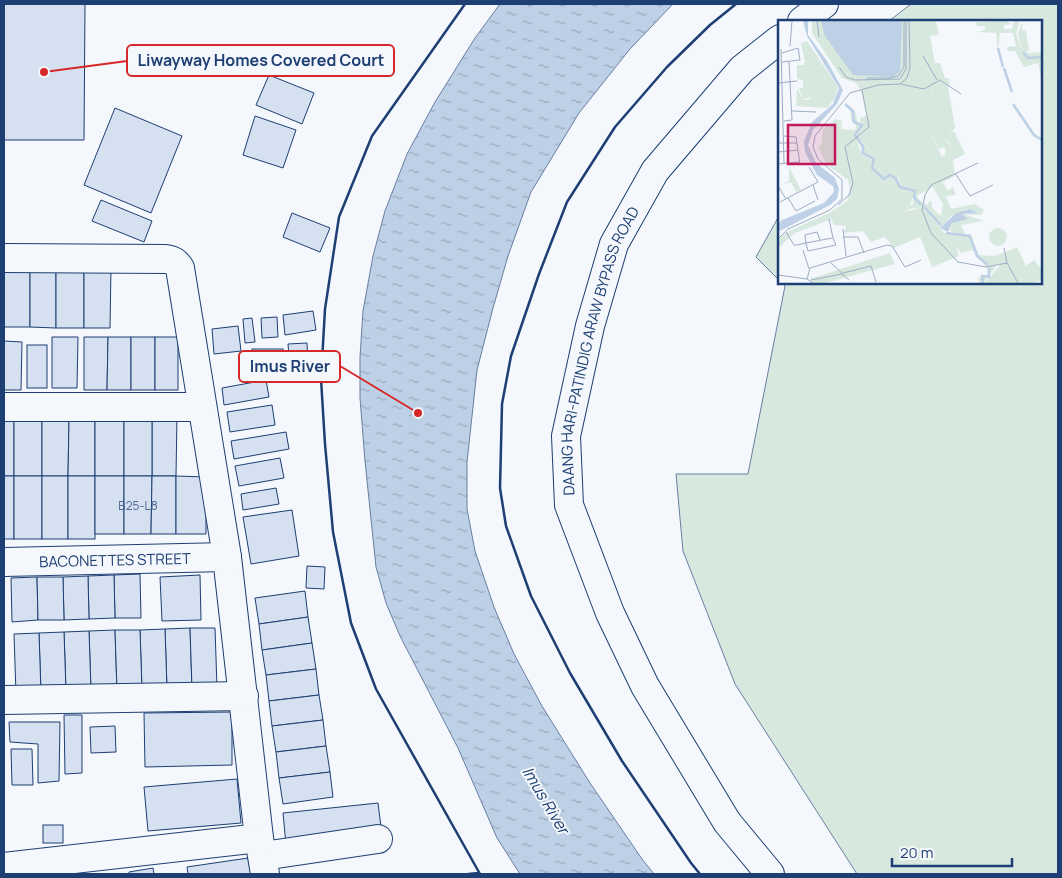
<svg xmlns="http://www.w3.org/2000/svg" width="1062" height="878" font-family="Manrope,sans-serif">
	<defs>
		<pattern id="water-ripples" width="26" height="14" patternUnits="userSpaceOnUse" patternTransform="scale(1.25)"><rect width="26" height="14" fill="#bed0e5"/><path d="M2 4q2-2 4 0t4 0M15 11q2-2 4 0t4 0" fill="none" stroke="#9aaabe"/></pattern>
	</defs>
	<rect width="100%" height="100%" fill="#f4f7fb"/>
	<!-- green -->
	<g fill="#d7e8df" stroke="#687fa3">
		<polygon points="911,4 1058,4 1058,874 857,874 735,684 683,551 676,474 748,474 785,286 782,283 1041,282 1041,21 889,21"/>
		<polygon points="779,216 779,280 756,257"/>
	</g>
	<!-- water -->
	<polygon fill="url(#water-ripples)" stroke="#687fa3" points="500,4 673,4 630,49 579,113 531,192 508,256 493,308 477,370 467,462 467,509 475,551 494,607 514,654 542,706 590,783 642,859 654,874 520,874 497,838 458,748 400,636 386,603 376,567 365,461 360,398 360,357 363,311 373,256 385,211 407,154 435,102 475,38"/>
	<!-- building -->
	<g fill="#d5e0f0" stroke="#1d3f73">
		<polygon points="4,4 85,4 84,140 4,140"/>
		<polygon points="269,75 314,93 302,124 256,105"/>
		<polygon points="115,108 182,136 151,213 84,185"/>
		<polygon points="255,116 296,130 283,168 243,155"/>
		<polygon points="101,200 152,221 144,242 92,221"/>
		<polygon points="292,213 330,228 320,252 283,237"/>
		<rect x="4" y="267" width="26" height="60"/>
		<polygon points="30,267 56,267 56,328 30,327"/>
		<rect x="56" y="267" width="28" height="61"/>
		<polygon points="84,267 111,267 110,328 84,328"/>
		<polygon points="313,311 316,330 285,335 283,315"/>
		<polygon points="277,317 278,337 262,338 261,318"/>
		<polygon points="252,318 255,342 245,343 243,319"/>
		<polygon points="238,326 241,351 214,354 212,329"/>
		<polygon points="52,337 78,337 77,388 52,388"/>
		<polygon points="84,337 108,337 107,390 84,390"/>
		<polygon points="108,337 131,337 131,390 107,390"/>
		<rect x="131" y="337" width="24" height="53"/>
		<rect x="155" y="337" width="23" height="53"/>
		<polygon points="4,341 22,342 21,390 4,390"/>
		<polygon points="307,343 308,367 290,368 288,344"/>
		<rect x="27" y="345" width="20" height="43"/>
		<rect x="252" y="349" width="31" height="23"/>
		<polygon points="266,380 269,397 224,405 222,388"/>
		<polygon points="272,405 275,425 230,432 227,412"/>
		<rect x="4" y="411" width="10" height="65"/>
		<rect x="14" y="411" width="28" height="65"/>
		<polygon points="152,415 177,415 176,476 152,476"/>
		<polygon points="42,419 69,419 68,476 42,476"/>
		<polygon points="69,419 95,419 95,476 68,476"/>
		<rect x="95" y="419" width="29" height="57"/>
		<rect x="124" y="419" width="28" height="57"/>
		<polygon points="286,432 289,449 234,459 231,441"/>
		<polygon points="280,458 284,478 239,486 235,466"/>
		<rect x="4" y="476" width="10" height="63"/>
		<rect x="14" y="476" width="28" height="63"/>
		<rect x="42" y="476" width="26" height="63"/>
		<rect x="68" y="476" width="27" height="63"/>
		<rect x="95" y="476" width="29" height="58"/>
		<polygon points="124,476 152,476 151,534 124,534"/>
		<polygon points="152,476 176,476 176,534 151,534"/>
		<polygon points="176,476 206,477 206,534 176,534"/>
		<polygon points="276,488 279,504 243,510 241,494"/>
		<polygon points="292,510 299,556 251,564 243,517"/>
		<polygon points="307,566 325,567 324,589 306,588"/>
		<polygon points="140,574 141,618 115,618 114,575"/>
		<polygon points="114,575 115,618 89,619 88,576"/>
		<polygon points="200,575 201,620 162,621 160,577"/>
		<polygon points="88,576 89,619 64,620 63,577"/>
		<polygon points="37,577 38,620 12,622 11,578"/>
		<polygon points="37,577 63,577 64,620 38,620"/>
		<polygon points="305,591 308,617 259,624 255,598"/>
		<polygon points="308,617 312,643 262,650 259,624"/>
		<polygon points="190,628 192,689 167,689 165,629"/>
		<polygon points="190,628 215,628 217,688 192,689"/>
		<polygon points="165,629 167,689 142,690 140,630"/>
		<polygon points="115,630 117,691 91,691 89,631"/>
		<polygon points="115,630 140,630 142,690 117,691"/>
		<polygon points="89,631 91,691 66,692 64,632"/>
		<polygon points="64,632 66,692 41,693 39,633"/>
		<polygon points="39,633 41,693 16,694 14,634"/>
		<polygon points="312,643 316,669 266,675 262,650"/>
		<polygon points="316,669 319,695 269,701 266,675"/>
		<polygon points="319,695 323,720 272,726 269,701"/>
		<polygon points="232,712 232,765 145,767 144,713"/>
		<polygon points="64,715 82,715 82,773 65,774"/>
		<polygon points="323,720 326,746 276,752 272,726"/>
		<polygon points="9,722 60,722 59,781 38,783 38,744 10,742"/>
		<polygon points="115,726 116,752 91,753 90,727"/>
		<polygon points="326,746 330,772 279,778 276,752"/>
		<polygon points="11,749 32,749 33,785 12,785"/>
		<polygon points="330,772 333,797 283,804 279,778"/>
		<polygon points="237,779 241,823 148,831 144,787"/>
		<polygon points="378,803 382,835 286,845 283,813"/>
		<rect x="43" y="825" width="20" height="18"/>
		<polygon points="248,858 251,874 188,874 187,867"/>
		<polygon points="153,868 154,874 129,874 129,872"/>
	</g>
	<g fill="none" stroke-linecap="round" stroke-linejoin="round">
		<!-- minor casing -->
		<g stroke="#1d3f73" stroke-width="30">
			<g id="minor">
				<path d="M4,258l162,1c7,1 10,3 14,9l47,289 32,281 6,36"/>
				<polyline points="4,407 202,407"/>
				<path id="s1" d="M4,562l223,-5"/>
				<polyline points="4,700 244,696"/>
				<polyline points="263,856 378,839"/>
				<polyline points="4,867 259,838"/>
			</g>
		</g>
		<!-- secondary casing -->
		<g stroke="#1d3f73" stroke-width="30">
			<g id="secondary">
				<polyline points="802,21 824,4"/>
				<path id="s2" d="M770,874l-43,-52 -82,-136 -35,-73 -41,-108 -3,-69 24,-110 24,-82 41,-73 87,-102 38,-30"/>
			</g>
		</g>
		<!-- minor -->
		<use href="#minor" stroke="#f4f7fb" stroke-width="28"/>
		<!-- secondary -->
		<use href="#secondary" stroke="#f4f7fb" stroke-width="28"/>
		<!-- wall -->
		<g stroke="#1d3f73" stroke-width="2.5">
			<polyline points="465,4 372,136 339,217 325,309 321,379 325,444 333,532 351,623 376,689 480,874"/>
			<polyline points="468,874 479,873"/>
			<polyline points="700,874 691,863 622,761 570,673 531,596 506,526 500,488 502,404 511,356 539,274 567,202 615,127 667,67 710,25 736,4"/>
		</g>
	</g>
	<g text-anchor="middle" dominant-baseline="central" stroke-width="4" stroke-linejoin="round" paint-order="stroke">
		<!-- number labels -->
		<g font-size="12" fill="#4b6792">
			<text x="138" y="505">B25-L8</text>
		</g>
		<!-- street labels -->
		<g font-size="15" fill="#1d3f73" stroke="#f4f7fb">
			<text stroke="none"><textPath href="#s2" startOffset="582">DAANG HARI-PATINDIG ARAW BYPASS ROAD</textPath></text>
			<text stroke="none"><textPath href="#s1" startOffset="111">BACONETTES STREET</textPath></text>
		</g>
		<!-- water labels -->
		<g font-size="16" font-style="italic" fill="#1d3f73" stroke="#f4f7fb">
			<text transform="translate(546 800) rotate(59)">Imus River</text>
		</g>
	</g>
	<!-- overview -->
	<g transform="translate(778 20)">
		<rect width="264" height="264" fill="#f4f7fb"/>
		<path d="M34,1h124l3,14 -9,1 5,27h5l5,15h4l1,8 -5,-3 -14,7 4,26 5,-2 7,12 -15,9 10,22 -4,2 11,-1 2,-12 -6,-8 9,-7 11,23 -12,6 2,16 -39,20 -1,-7 -15,-4 -1,-7 -16,-4 -8,-8 2,-10 -20,-19 10,-22 -6,-25 -5,-7 -14,-5 -30,-45zM38,37l5,9v14l4,-1 2,4 -13,2v10l-11,5 -4,-12h4v-8l-6,-1v-14h7l1,-3zM57,99l7,2 -1,8 14,1 -1,6 9,20 10,4 10,23 9,-5 6,13 16,1 -4,14 -26,12 39,-11 21,26 14,-1v7l9,-1 3,-5 3,17 -12,3 -5,-7 3,10 -27,11 -12,-30 -26,11 -9,-11 -14,5 -8,-11 -19,2 2,-7 -9,-18 10,-7 3,-13 -2,-8 -22,-16 -8,-18h3l2,-17zM51,193l3,6 -37,14 -17,15v-8l7,-7zM228,232l7,17 13,-3 8,-6 8,10v10l-10,3h-47l15,-18 -6,-9zM112,233l5,11 -70,19h-11l-4,-4z" fill="#d7e8df"/>
		<path d="M227,1l7,3 -8,1v4h8l2,-8h6l-4,12 6,18 -4,-18 5,-12 -1,9 4,1 3,19 -3,3 16,-1v29l-4,-18 -14,4 -9,-16h-7l-1,-4 9,-1 -3,-13h-13l-2,18 -2,-18 -18,-1 7,-2v-4h-8l-1,-4zM29,21l31,46 -3,11 -8,10 -31,-2 1,-18 6,12h6l1,-4 4,-1v-10l13,-2 -2,-4 -4,1v-14l-5,-9 -11,5 -4,-19zM164,61l6,5 7,42 -10,11 10,14 -13,10 -4,-4 7,-4 1,-5 -2,-3 -5,2 -7,-15 15,-8 -7,-12 -5,2 -6,-15 5,-18zM71,85l6,6 3,13 3,-1 -2,-4 8,-4 1,12 -11,11 20,18 -2,10 8,8 14,1 3,10 15,4 3,10 10,6 1,-4 3,1v6l9,8 2,-12 -11,-18 10,-5 6,10 5,-4 3,8 -10,1 5,13 24,-5 9,6 -3,5 -17,-1 19,7 -22,4 6,14h-10l2,-6 -9,-2 2,-8 16,-4 -7,-5 17,-1 -11,-4 -16,7 -11,12 -17,-21 -13,2 -25,13 -2,-3 30,-15 1,-12 -16,-1 -6,-5 3,-1 -3,-7 -10,5 -5,-10 -6,-1 2,-12 -10,-4 -2,-10 -7,-7 2,-14 -4,-3zM11,147l12,23 -5,2 -5,-10 -11,3 9,-4zM59,188l9,16v2l-12,-1 -5,-12zM211 217a9 9 0 1 1 18 0a9 9 0 1 1-18 0ZM195,221l6,14 15,1 5,6 -15,21h-4l-2,-5 9,-3 1,-5 -18,-24zM239,227l9,19 -13,3 -7,-17z" fill="#d7e8df"/>
		<path d="M25,1h5v14l19,26 16,29 -6,14 -24,26 -5,15 8,18 19,15 4,11 -2,10 -7,6 -52,27v-8l4,-4 42,-17 10,-11 -1,-6 -16,-11 -12,-23 -1,-11 8,-19 21,-18 6,-16 -32,-52zM43,1h81l-2,50 -7,6 -40,-2 -28,-39zM192,189l8,4 -16,1 6,5 -16,4 -4,9 -8,-4 16,-15z" fill="#bed0e5"/>
		<path fill="none" stroke="#bed0e5" stroke-width="2.5" d="M220,28l5,19M245,32l5,6 14,-1M226,48l8,24M67,84l8,7 1,11 8,3 -7,10 8,11v7l11,6 -2,9 12,11 6,-4 5,3 5,9 15,4 -1,6 7,8M235,84l21,31 8,5M146,187l17,18M168,213l24,3 7,20 11,9M205,263l-1,-7 7,1v-9"/>
		<path fill="none" stroke="#9eadc5" stroke-width="1" d="M39,1l2,16M12,26l2,-25M3,29l3,115M145,36l14,24M4,42l18,-2 -2,-12 -16,5M61,47l7,10 9,3 45,-1 6,-10v-48M88,58h24M111,58l9,-2 6,-9v-46M0,63l19,-2M123,64l23,5 16,-9 21,14M14,91l24,1M6,101l8,-1 -3,-58M6,116l12,1 4,27M0,123h19M0,132l20,-2M200,143l-47,22 -6,10 -3,15 9,23 27,29 28,5 21,-4 11,20M0,144l21,-2M177,153l15,23 23,-11M35,165l5,15M0,166l8,13M10,178l8,13 19,-10M2,182l38,-20 -9,-15M60,185l11,-10 4,-12 -8,-36 24,-20 -7,-37M51,199l4,19M65,209l3,27M8,212l8,13h3l9,-2 26,-5h1l3,7 -28,6 -2,-8 -1,-7v-1l12,-3 3,8M65,217h15l6,16M0,219l10,-10 42,-19 12,-11v-19l-24,-21 -5,-12 2,-11 35,-43 28,-8 22,-1 7,-6 3,-10 -1,-47M226,228l3,15M25,230l6,19M53,243l12,11M65,253l28,-7 5,16M0,255l29,4 6,4M29,259l3,-11 77,-23 5,1 13,21 16,-7M33,260l31,-6 7,6"/>
		<path fill="#c2185b" fill-opacity="0.15" stroke="#c2185b" stroke-width="2.5" d="M10,105h47v39h-47z"/>
		<rect width="264" height="264" fill="none" stroke="#1d3f73" stroke-width="2.5"/>
	</g>
	<!-- callouts -->
	<path fill="none" stroke="#d62828" stroke-width="2" d="M44 72L127 61M418 413L340 366"/>
	<g fill="#d62828" stroke="#f4f7fb" stroke-width="2">
		<circle cx="44" cy="72" r="5"/>
		<circle cx="418" cy="413" r="5"/>
	</g>
	<g fill="#f4f7fb" stroke="#d62828" stroke-width="2">
		<rect x="127" y="45" width="267" height="31" rx="5"/>
		<rect x="239" y="351" width="101" height="31" rx="5"/>
	</g>
	<g font-size="16" text-anchor="middle" font-weight="bold" fill="#1d3f73">
		<text x="261" y="66">Liwayway Homes Covered Court</text>
		<text x="290" y="372">Imus River</text>
	</g>
	<!-- border -->
	<rect width="1062" height="878" fill="none" stroke="#1d3f73" stroke-width="10"/>
	<!-- scale -->
	<path d="M892 858v8h120v-8" fill="none" stroke="#1d3f73" stroke-width="2.5"/>
	<text x="900" y="858" font-size="15" fill="#1d3f73" stroke="#f4f7fb" stroke-width="4" paint-order="stroke">20 m</text>
</svg>
